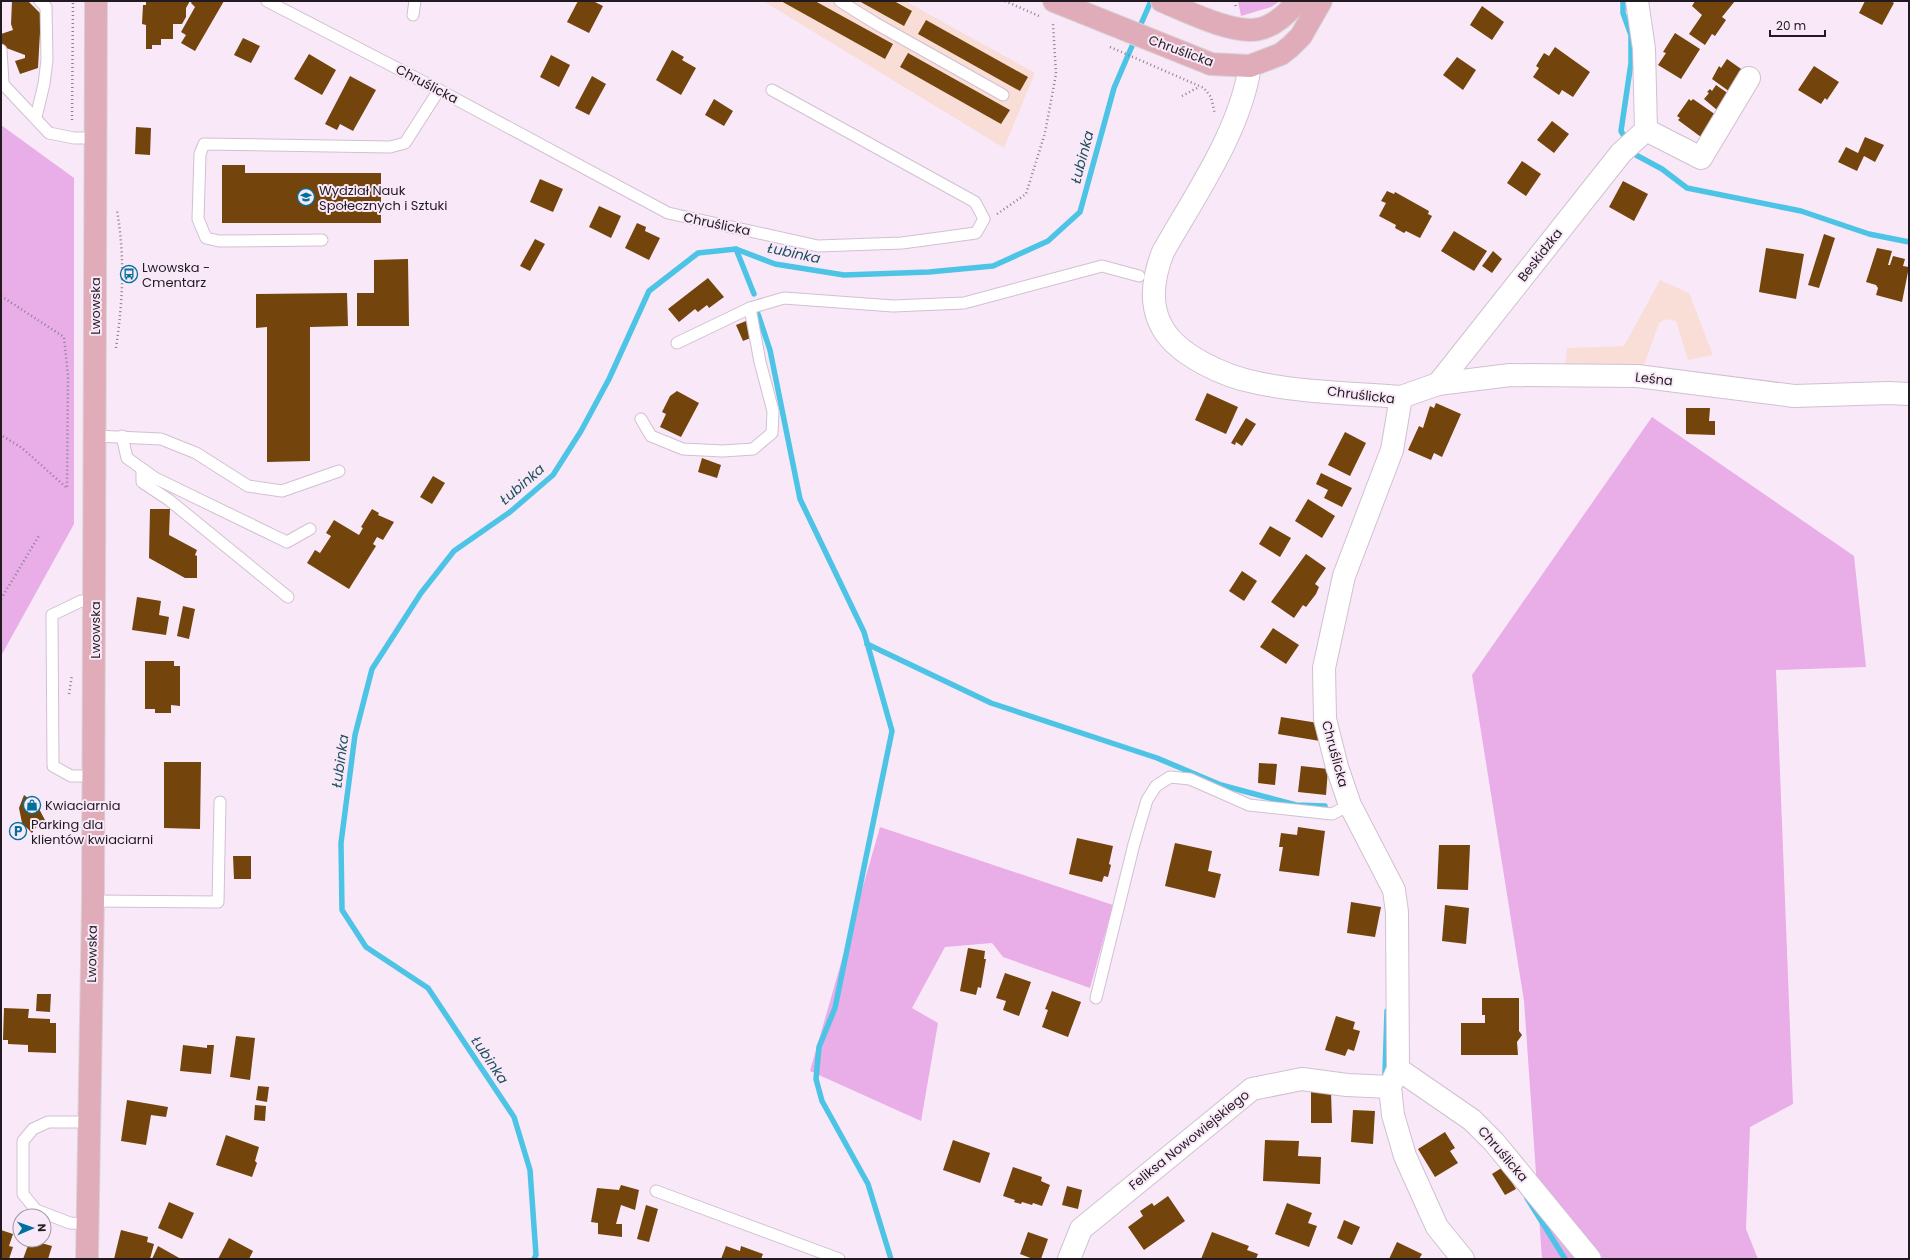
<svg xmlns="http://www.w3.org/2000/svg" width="1910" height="1260" font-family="Poppins,sans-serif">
	<rect width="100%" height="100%" fill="#f9e9f8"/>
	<!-- industrial -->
	<g fill="#f8ded7">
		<polygon points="763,1 905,1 1035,73 1004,148"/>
		<polygon points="1660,280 1689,293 1713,355 1688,360 1676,321 1666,319 1659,323 1641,373 1565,367 1567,348 1624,346"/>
	</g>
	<!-- green -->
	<g fill="#e9ade8">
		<polygon points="1238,1 1280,1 1271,7 1241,16"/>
		<polygon points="1,125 74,178 74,524 1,656"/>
		<polygon points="1652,417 1854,556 1866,667 1776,670 1793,1104 1750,1127 1746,1229 1758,1259 1542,1259 1524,1001 1472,675"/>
		<polygon points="880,827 1113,905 1090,988 1003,957 992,943 945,947 912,1008 938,1023 921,1121 810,1071"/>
	</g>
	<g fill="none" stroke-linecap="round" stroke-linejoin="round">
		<!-- stream -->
		<g stroke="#4dc4e6" stroke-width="5.5">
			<polyline points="1623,1 1623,13 1631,35 1631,63 1621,131 1627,141"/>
			<polyline points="1138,31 1151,1"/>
			<polyline points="1632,148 1636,155 1662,169 1687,188 1801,211 1869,234 1909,242"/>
			<polyline points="736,249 754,294"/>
			<polyline points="758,314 770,350 800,499 864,632 892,731 835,1008 819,1047 816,1079 822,1101 868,1184 891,1259"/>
			<polyline points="867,644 991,703 1157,758 1221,785 1296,805 1325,806"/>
			<polyline points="1385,1073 1387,1011"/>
			<polyline points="1527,1198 1565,1259"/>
			<polyline points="534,1259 536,1255 530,1170 514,1117 428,988 366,947 342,910 341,843 355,735 372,669 421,593 454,551 510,512 553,475 581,431 609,379 649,291 698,253 736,249 775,264 844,275 929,272 993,266 1048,241 1080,212 1114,88 1135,39"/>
		</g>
	</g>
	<!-- building -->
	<g fill="#73440b">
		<polygon points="12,1 28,1 41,14 38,68 20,74 15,61 25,58 25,55 1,46 1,34 13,30 11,24"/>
		<polygon points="146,1 190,1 186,8 186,17 182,24 173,24 173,39 161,39 161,45 152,45 152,49 146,49 146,25 142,24 143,5 146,5"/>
		<polygon points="192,1 224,1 195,51 181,43 186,35 181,32 195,7 191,3"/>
		<polygon points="578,1 593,1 603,6 589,33 567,22"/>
		<polygon points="781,1 815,1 893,44 885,59"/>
		<polygon points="859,1 894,1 912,11 904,26"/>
		<polygon points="1695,1 1735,1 1722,17 1726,20 1715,36 1712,34 1705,45 1689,34 1702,15 1692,6"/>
		<polygon points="1865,1 1891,1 1894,3 1882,25 1859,13"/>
		<polygon points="1482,6 1504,22 1492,40 1470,25"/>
		<polygon points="926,20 1028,77 1020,91 918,34"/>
		<polygon points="1675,33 1700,49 1681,79 1658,65 1666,53 1663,52"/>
		<polygon points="243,38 260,46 251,63 234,55"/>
		<polygon points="1555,47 1590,72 1573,97 1562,90 1559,95 1533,77 1539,68 1536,66 1544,53 1549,56"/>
		<polygon points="672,50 684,57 682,60 696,68 681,95 656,80"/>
		<polygon points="908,53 1010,110 1001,124 900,67"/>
		<polygon points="309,54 336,70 322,95 294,79"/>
		<polygon points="551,55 570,65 559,87 540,77"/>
		<polygon points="1457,57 1476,70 1463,90 1443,75"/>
		<polygon points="1727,59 1744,71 1730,92 1712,79 1719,66 1721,68"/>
		<polygon points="1814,66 1839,82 1827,100 1825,98 1821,104 1798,90"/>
		<polygon points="350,76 376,90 353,131 340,124 337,130 325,124"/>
		<polygon points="592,76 606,84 589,115 575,108"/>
		<polygon points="1716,85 1729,94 1717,110 1704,99 1709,93 1707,92 1710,89 1712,91"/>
		<polygon points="714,99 733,111 724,126 705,115"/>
		<polygon points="1689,99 1691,101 1693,99 1716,115 1701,137 1678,120 1680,118 1677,116"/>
		<polygon points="1552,121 1569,134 1554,153 1537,140"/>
		<polygon points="136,127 151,128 150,155 135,154"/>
		<polygon points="1865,137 1884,145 1875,162 1864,156 1857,171 1838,162 1846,147 1858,153"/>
		<polygon points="1522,161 1541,174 1526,196 1507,183"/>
		<polygon points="222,165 245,165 245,173 381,173 381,223 222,223"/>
		<polygon points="540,179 563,189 553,212 530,202"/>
		<polygon points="1623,181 1648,194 1634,221 1609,207"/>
		<polygon points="1387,191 1394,194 1395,192 1429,211 1428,214 1432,216 1420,238 1406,231 1404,233 1395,228 1396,225 1379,216 1386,203 1381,201"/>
		<polygon points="599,206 621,216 611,238 589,227"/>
		<polygon points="637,223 646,227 645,231 660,238 649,260 625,248"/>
		<polygon points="1454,231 1487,251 1474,271 1441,251"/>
		<polygon points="1824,234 1835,238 1819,288 1808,285"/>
		<polygon points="535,239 545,244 530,271 520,266"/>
		<polygon points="1766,248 1804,254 1796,299 1759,292"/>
		<polygon points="1877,248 1892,251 1888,265 1890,265 1893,256 1905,259 1903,266 1909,267 1902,302 1876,295 1878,288 1876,285 1866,282"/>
		<polygon points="1493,251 1502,259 1492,273 1482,266"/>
		<polygon points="408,259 409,326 357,326 357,293 374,293 374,260"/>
		<polygon points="708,278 724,297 709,308 707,305 698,312 695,309 679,322 668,309"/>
		<polygon points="347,293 348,326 310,327 310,461 267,462 267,327 256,328 256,294"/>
		<polygon points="746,321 753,337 743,341 736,325"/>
		<polygon points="677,391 699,403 681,437 660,427 666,414 662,412 670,396"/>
		<polygon points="1207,393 1238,407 1226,434 1195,420"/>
		<polygon points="1436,403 1461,414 1442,457 1434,453 1431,460 1408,450 1419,426 1423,428 1430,406 1434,408"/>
		<polygon points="1686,408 1710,408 1709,421 1715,421 1715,435 1686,434"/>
		<polygon points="1246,418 1256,424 1242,446 1236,442 1235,445 1231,443"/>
		<polygon points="1345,432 1366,443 1350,476 1328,465"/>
		<polygon points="702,458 721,465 717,478 698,472"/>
		<polygon points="1321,473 1352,488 1342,507 1324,498 1328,490 1316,484"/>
		<polygon points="433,476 445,483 432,504 420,497"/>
		<polygon points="1308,499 1335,516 1322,538 1295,521"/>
		<polygon points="150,509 170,509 169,535 197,550 195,555 197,556 197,578 185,578 149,558"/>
		<polygon points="372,509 379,513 378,515 394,522 383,540 377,537 373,544 376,546 349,589 307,563 315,550 320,553 331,536 326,533 334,520 359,535 363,528 361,527"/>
		<polygon points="1270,526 1291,538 1280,557 1259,544"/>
		<polygon points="1306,554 1326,568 1315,584 1319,587 1316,594 1306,607 1303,605 1294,618 1271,602"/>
		<polygon points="1242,571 1257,581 1244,601 1229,591"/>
		<polygon points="137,597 161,601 159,615 169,617 166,635 132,630"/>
		<polygon points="183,606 195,609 189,639 177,636"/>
		<polygon points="1273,628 1299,645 1286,664 1260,647"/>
		<polygon points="145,661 174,661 174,666 180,666 180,706 171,705 171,713 155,713 155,709 145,709"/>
		<polygon points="1281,717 1324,724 1320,741 1278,734"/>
		<polygon points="164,762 201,762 200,829 164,828"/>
		<polygon points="1259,763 1277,764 1275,785 1258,783"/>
		<polygon points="1301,766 1328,769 1326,795 1298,792"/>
		<polygon points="24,795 37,805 45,820 45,823 39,823 32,833 22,823 19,808"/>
		<polygon points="1298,827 1325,831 1319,876 1279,871 1283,847 1279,847 1281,833 1297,835"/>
		<polygon points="1077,838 1113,846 1109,864 1111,865 1108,877 1104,876 1102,882 1069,874"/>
		<polygon points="1175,843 1212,851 1208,871 1221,874 1215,898 1165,886"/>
		<polygon points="1439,845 1470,845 1468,890 1437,889"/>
		<polygon points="233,856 251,856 251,879 234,879"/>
		<polygon points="1351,902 1381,907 1375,937 1347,933"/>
		<polygon points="1445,905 1469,908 1466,944 1442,941"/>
		<polygon points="968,948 985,951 984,959 986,959 981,988 978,987 976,995 960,991"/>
		<polygon points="1005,973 1031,982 1019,1016 1003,1010 1006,1001 996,998"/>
		<polygon points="1052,991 1081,1002 1068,1037 1042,1027 1048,1010 1045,1009"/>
		<polygon points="37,994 51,994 50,1012 36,1011"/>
		<polygon points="1482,998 1519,998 1519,1031 1522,1035 1517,1042 1518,1055 1461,1055 1461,1023 1485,1023 1485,1015 1482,1015"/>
		<polygon points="4,1008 29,1009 28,1018 50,1019 50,1023 56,1023 56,1053 28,1052 28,1045 8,1044 8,1040 3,1040"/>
		<polygon points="1336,1016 1355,1022 1353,1029 1360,1031 1354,1051 1348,1049 1345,1056 1325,1050"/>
		<polygon points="236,1036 255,1038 250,1080 230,1077"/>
		<polygon points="183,1045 207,1048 207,1045 214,1045 211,1074 180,1071"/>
		<polygon points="258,1086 269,1087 267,1102 256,1100"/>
		<polygon points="1311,1092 1331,1092 1332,1123 1311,1123"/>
		<polygon points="127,1100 168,1107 166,1117 151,1115 146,1145 121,1141"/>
		<polygon points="255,1105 266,1106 265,1121 254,1120"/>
		<polygon points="1353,1110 1375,1111 1373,1144 1351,1142"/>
		<polygon points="1445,1132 1455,1148 1450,1151 1458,1163 1435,1177 1418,1149"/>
		<polygon points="226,1135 259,1147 255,1161 257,1163 252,1177 216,1165"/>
		<polygon points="953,1140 990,1153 980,1183 943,1170"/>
		<polygon points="1265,1140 1299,1141 1298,1156 1321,1157 1320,1184 1263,1181"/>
		<polygon points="1013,1167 1042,1177 1041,1181 1050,1185 1042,1206 1033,1203 1032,1205 1022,1202 1021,1204 1014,1202 1015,1200 1003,1196"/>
		<polygon points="1503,1167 1516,1189 1505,1195 1492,1174"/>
		<polygon points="621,1185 639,1190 635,1210 621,1205 616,1224 622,1224 622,1237 598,1234 598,1223 591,1222 597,1188 619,1190"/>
		<polygon points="1067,1186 1082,1190 1078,1209 1062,1205"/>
		<polygon points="1168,1196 1185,1221 1144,1250 1128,1227 1143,1216 1140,1211 1152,1203 1154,1206"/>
		<polygon points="169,1202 194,1213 182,1239 158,1228"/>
		<polygon points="1287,1203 1312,1213 1308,1223 1317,1226 1309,1247 1275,1234"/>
		<polygon points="646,1205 658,1209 649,1242 637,1239"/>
		<polygon points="1344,1220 1360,1227 1352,1245 1337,1238"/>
		<polygon points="1,1230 13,1234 9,1246 13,1247 9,1259 1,1259"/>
		<polygon points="121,1230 148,1237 147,1242 154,1244 150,1259 114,1259"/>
		<polygon points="1028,1232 1048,1239 1041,1259 1033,1259 1020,1254"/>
		<polygon points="1212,1232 1249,1246 1247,1250 1258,1254 1256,1259 1201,1259"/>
		<polygon points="229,1238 253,1251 249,1259 218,1259"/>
		<polygon points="30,1240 52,1246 48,1259 23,1259"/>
		<polygon points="1397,1242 1422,1254 1419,1259 1389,1259"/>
		<polygon points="158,1246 181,1259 152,1259"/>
		<polygon points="726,1246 740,1251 741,1246 763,1254 761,1259 721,1259"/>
	</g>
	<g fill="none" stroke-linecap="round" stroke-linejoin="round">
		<!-- service casing -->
		<g stroke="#d0c1d0" stroke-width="13">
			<g id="service">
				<polyline points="267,1 439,90 668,213 818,246 902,243 976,233 984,219 975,202 772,90"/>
				<polyline points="840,1 875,23 1003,95"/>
				<polyline points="413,15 415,1"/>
				<polyline points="1,50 3,83"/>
				<polyline points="1,82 49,133 74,138 95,138"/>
				<polyline points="36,117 44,84 47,60 46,7 40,1"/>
				<polyline points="322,240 219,241 206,238 198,219 200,154 204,144 390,147 405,143 439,90"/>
				<polyline points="677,343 750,308 784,298 893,306 964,303 1102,266 1139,276"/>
				<polyline points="641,419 651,436 683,449 723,451 753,449 772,433 773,411 760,362 750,308"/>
				<polyline points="95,436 161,439 196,453 248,486 282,491 339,471"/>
				<polyline points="122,436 127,458 155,478 287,542 310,529"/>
				<polyline points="142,469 142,482 169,500 288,597"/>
				<polyline points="94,776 71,776 53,766 52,615 81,601 95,601"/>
				<polyline points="93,901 218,902 220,802"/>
				<polyline points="1096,998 1134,844 1147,800 1156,786 1170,777 1190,779 1249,805 1332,814 1350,805"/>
				<polyline points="656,1191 839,1259"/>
				<polyline points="88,1224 70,1223 36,1210 23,1194 23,1141 33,1129 48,1122 90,1122"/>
			</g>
		</g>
		<!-- minor casing -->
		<g stroke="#d0c1d0" stroke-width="24">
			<g id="minor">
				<polyline points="1637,1 1644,49 1646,130 1701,158 1749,78"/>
				<path d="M1250,66c-10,66 -55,129 -87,186 -9,23 -14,48 -3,71 14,32 66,54 98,60 47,10 96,10 143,14l-9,53 -48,126 -20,92 1,51 12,48 13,38 44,85 3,22 1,157 -8,18 3,28 12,41 32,71 26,32"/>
				<polyline points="1438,384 1621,153 1646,130"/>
				<polyline points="1401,397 1438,384 1510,375 1637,376 1794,396 1889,393 1909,394"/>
				<polyline points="1398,1069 1472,1120 1494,1142 1590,1259"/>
				<polyline points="1069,1259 1081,1229 1252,1089 1302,1079 1347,1085 1390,1087"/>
			</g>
		</g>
		<!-- primary casing -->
		<g stroke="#d7d6d7" stroke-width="24">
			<g id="primary">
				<polyline points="1054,1 1211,64 1250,66 1281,54 1290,47 1301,36 1321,1"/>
				<path d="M1162,1c24,10 72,34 97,28 16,-3 29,-16 39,-28"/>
				<polyline points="87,1259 93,901 96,1"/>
			</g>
		</g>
		<!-- path -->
		<g stroke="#8a7f8a" stroke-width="2.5" stroke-dasharray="1 3" stroke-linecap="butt">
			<polyline points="1005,1 1039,16"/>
			<polyline points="1235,1 1236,8"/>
			<polyline points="1110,47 1204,88 1211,97 1215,114"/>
			<polyline points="1182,96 1199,87"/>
			<polyline points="72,120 73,1"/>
			<polyline points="997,214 1026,194 1045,133 1056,74 1053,23"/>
			<polyline points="1,296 64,337 68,376 67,488 22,448 1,435"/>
			<path d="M116,348c7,-49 9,-89 1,-138"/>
			<polyline points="1,599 40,534"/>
			<polyline points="69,694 72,675"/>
		</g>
		<!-- service -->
		<use href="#service" stroke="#fff" stroke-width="11"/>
		<!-- minor -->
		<use href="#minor" stroke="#fff" stroke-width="22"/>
		<!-- primary -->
		<use href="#primary" stroke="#e1acb9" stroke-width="22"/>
	</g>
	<!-- icons -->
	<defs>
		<g id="university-ring" transform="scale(0.9)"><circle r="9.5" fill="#f9e9f8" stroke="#00719c" stroke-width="1.5"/><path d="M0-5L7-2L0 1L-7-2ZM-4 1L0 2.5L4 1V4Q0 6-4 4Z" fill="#00719c"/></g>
		<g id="bus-ring" transform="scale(0.9)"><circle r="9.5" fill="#f9e9f8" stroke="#00719c" stroke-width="1.5"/><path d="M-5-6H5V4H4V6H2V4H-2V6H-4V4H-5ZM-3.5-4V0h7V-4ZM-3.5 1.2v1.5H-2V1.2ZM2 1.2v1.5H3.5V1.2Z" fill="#00719c"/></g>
		<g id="shop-ring" transform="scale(0.9)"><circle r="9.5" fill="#f9e9f8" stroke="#00719c" stroke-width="1.5"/><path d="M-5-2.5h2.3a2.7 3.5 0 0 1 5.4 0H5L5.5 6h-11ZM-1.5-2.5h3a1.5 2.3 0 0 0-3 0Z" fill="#00719c"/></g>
		<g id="parking-ring" transform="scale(0.9)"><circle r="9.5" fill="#f9e9f8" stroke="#00719c" stroke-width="1.5"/><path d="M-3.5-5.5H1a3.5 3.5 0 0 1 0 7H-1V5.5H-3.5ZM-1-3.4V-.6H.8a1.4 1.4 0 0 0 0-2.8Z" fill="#00719c"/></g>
	</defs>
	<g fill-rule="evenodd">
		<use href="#university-ring" x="306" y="197"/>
		<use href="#bus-ring" x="129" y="274"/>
		<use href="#shop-ring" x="32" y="805"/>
		<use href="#parking-ring" x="18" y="831"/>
	</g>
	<g text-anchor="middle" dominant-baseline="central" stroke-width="4" stroke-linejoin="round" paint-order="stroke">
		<!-- street labels -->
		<g font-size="13" fill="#211b21" stroke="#f9e9f8">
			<text transform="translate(1181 51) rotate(20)">Chruślicka</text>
			<text transform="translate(427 84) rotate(28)">Chruślicka</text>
			<text transform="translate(717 224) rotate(12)">Chruślicka</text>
			<text transform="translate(1540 255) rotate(-52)">Beskidzka</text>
			<text transform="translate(95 306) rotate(-90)">Lwowska</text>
			<text transform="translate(1654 379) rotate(6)">Leśna</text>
			<text transform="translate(1361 395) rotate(7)">Chruślicka</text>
			<text transform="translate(95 630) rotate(-90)">Lwowska</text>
			<text transform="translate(1335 754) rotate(75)">Chruślicka</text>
			<text transform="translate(92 954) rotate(-89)">Lwowska</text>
			<text transform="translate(1189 1140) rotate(-39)">Feliksa Nowowiejskiego</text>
			<text transform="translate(1503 1154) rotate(49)">Chruślicka</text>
		</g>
		<!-- poi labels -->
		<g font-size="13" fill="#211b21" stroke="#f9e9f8" text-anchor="start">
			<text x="319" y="190">Wydział Nauk<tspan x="319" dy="15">Społecznych i Sztuki</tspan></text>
			<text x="142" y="267">Lwowska -<tspan x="142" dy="15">Cmentarz</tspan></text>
			<text x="45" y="805">Kwiaciarnia</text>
			<text x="31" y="824">Parking dla<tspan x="31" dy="15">klientów kwiaciarni</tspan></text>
		</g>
		<!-- water labels -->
		<g font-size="14" font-style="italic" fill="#1f505f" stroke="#f9e9f8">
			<text transform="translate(1082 157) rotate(-75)">Łubinka</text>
			<text transform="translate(794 253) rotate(12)">Łubinka</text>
			<text transform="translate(522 484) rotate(-41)">Łubinka</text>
			<text transform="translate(340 761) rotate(-82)">Łubinka</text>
			<text transform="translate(490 1060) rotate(56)">Łubinka</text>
		</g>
	</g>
	<!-- border -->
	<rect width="1910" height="1260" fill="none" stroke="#211b21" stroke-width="4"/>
	<!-- north arrow -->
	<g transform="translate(32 1228) rotate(88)"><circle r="19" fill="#f9e9f8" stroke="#a397a2"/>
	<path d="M0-3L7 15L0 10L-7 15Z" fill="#00719c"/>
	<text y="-6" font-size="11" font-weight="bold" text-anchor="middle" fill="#211b21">N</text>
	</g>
	<!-- scale -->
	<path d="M1770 30v6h55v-6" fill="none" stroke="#211b21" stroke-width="2"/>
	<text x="1776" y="30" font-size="12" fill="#211b21" stroke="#f9e9f8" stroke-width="3" paint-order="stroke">20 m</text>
</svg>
